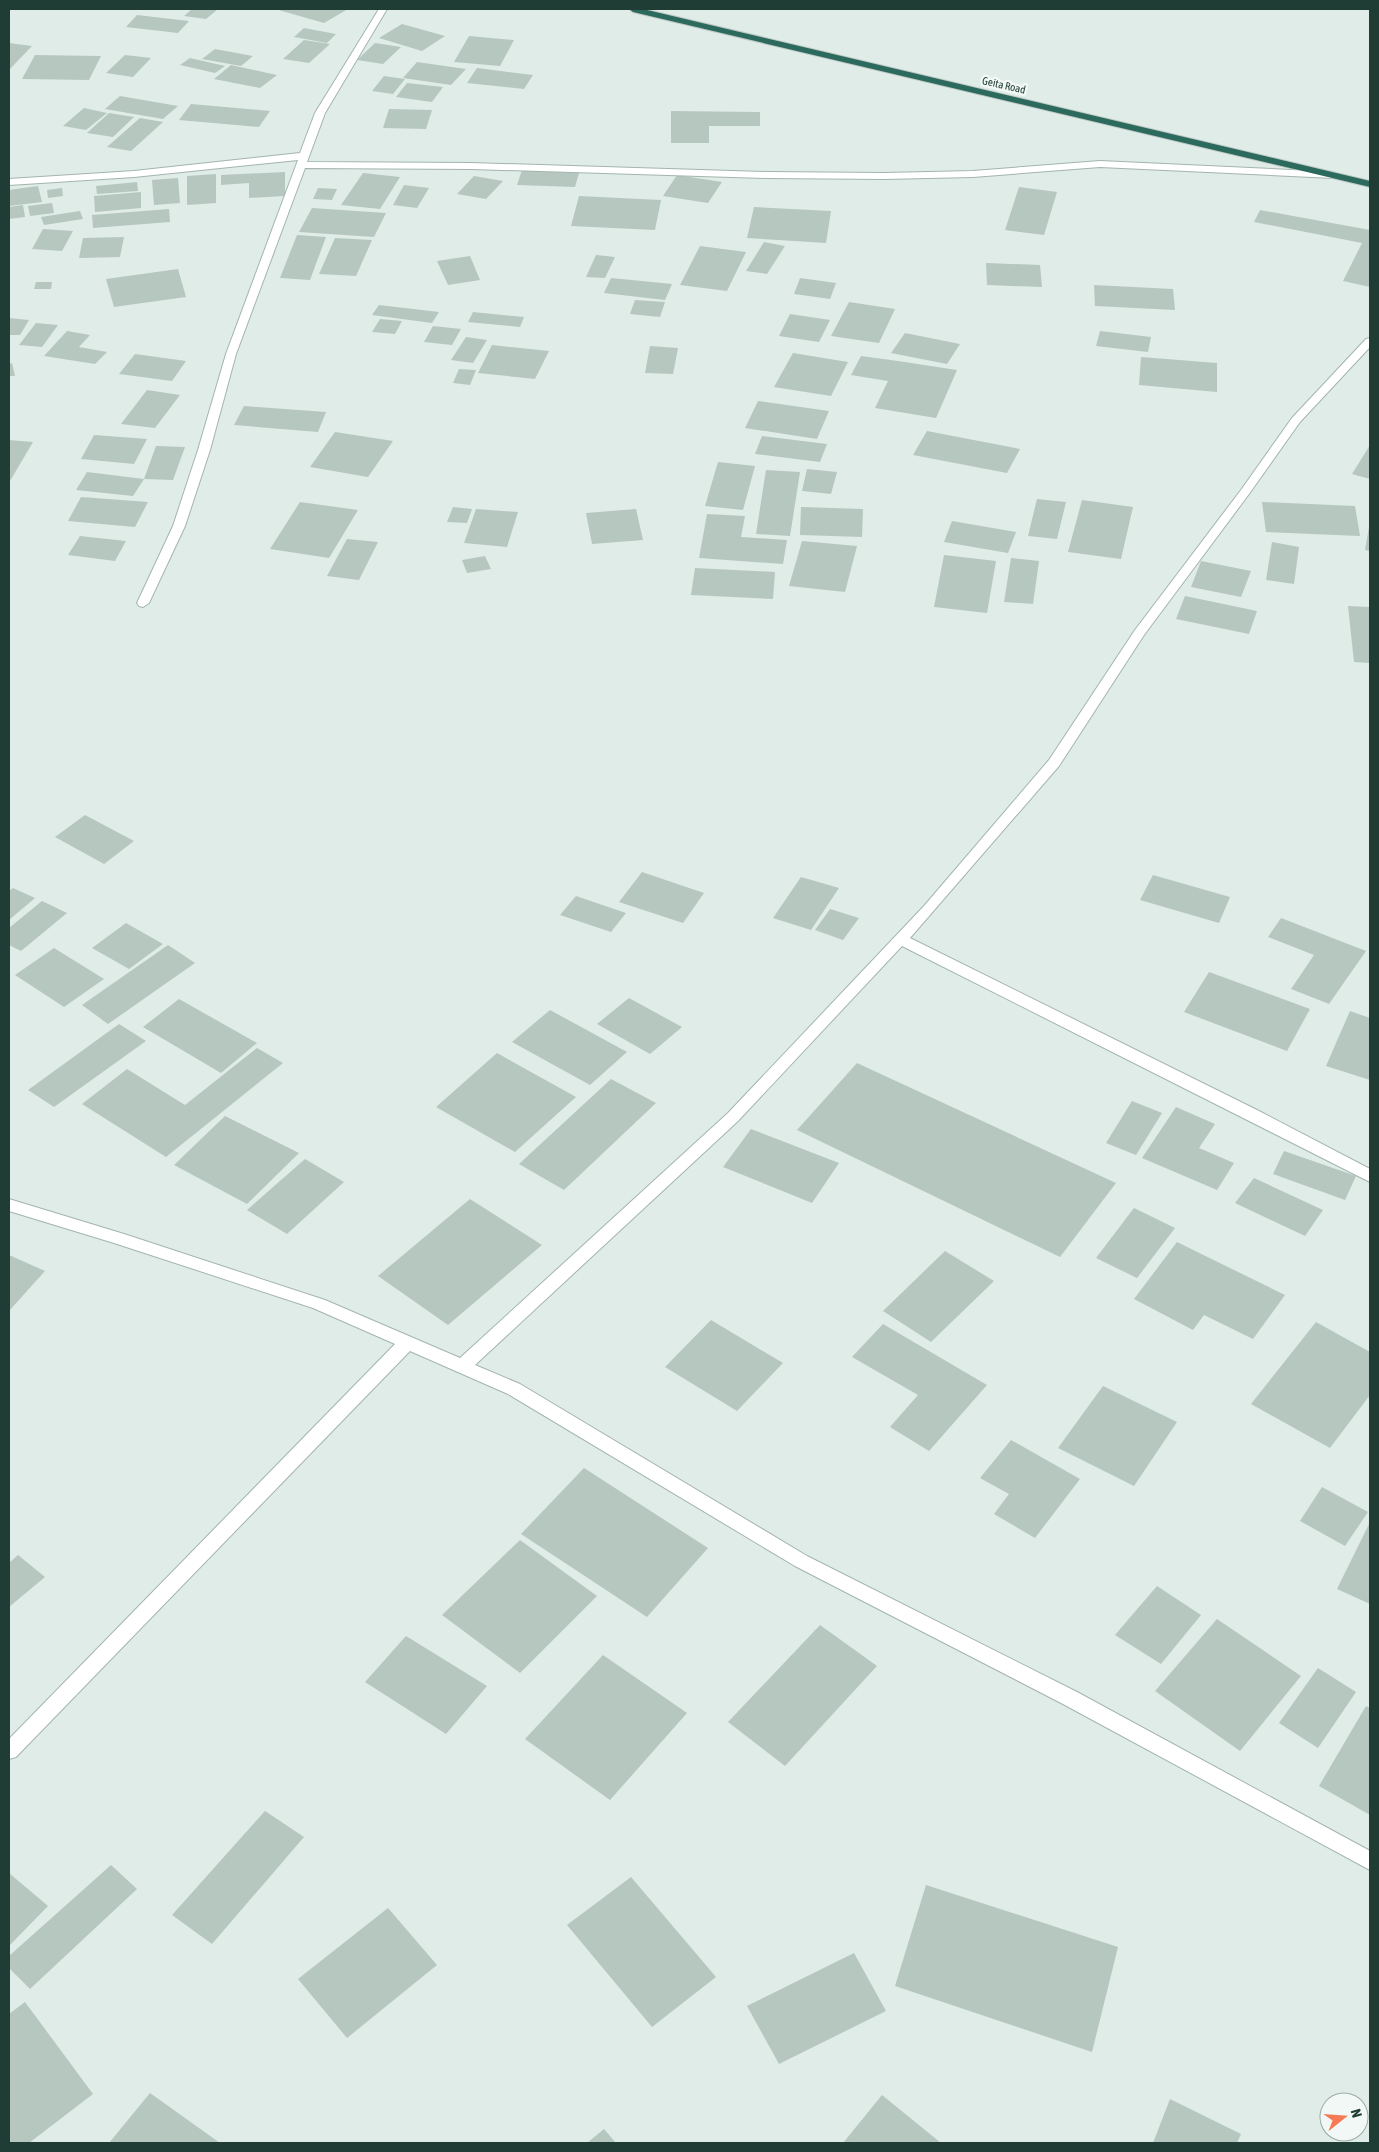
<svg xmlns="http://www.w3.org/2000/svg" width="1379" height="2152" font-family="'Asap Condensed',sans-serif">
	<rect width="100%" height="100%" fill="#e0ece7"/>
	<!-- building -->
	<g fill="#b6c7c0">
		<polygon points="192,9 218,9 206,19 184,16"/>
		<polygon points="275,9 348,9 324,23"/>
		<polygon points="137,15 189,21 178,33 126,27"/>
		<polygon points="402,24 445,36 422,51 379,38"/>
		<polygon points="304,28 336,34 327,43 294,37"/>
		<polygon points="469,36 514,40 500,66 454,62"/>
		<polygon points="304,40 330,44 309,63 283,59"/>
		<polygon points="9,43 32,46 9,70"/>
		<polygon points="375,43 401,47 383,64 357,60"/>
		<polygon points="215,49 253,56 241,66 202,59"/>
		<polygon points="35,55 101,56 89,80 22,79"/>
		<polygon points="125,55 151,58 133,77 106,73"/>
		<polygon points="190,58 225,66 215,73 180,65"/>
		<polygon points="417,62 466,69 451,85 403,78"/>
		<polygon points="231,65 277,75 260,88 214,79"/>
		<polygon points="477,68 533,75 524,89 467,83"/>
		<polygon points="384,76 405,79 393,94 372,91"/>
		<polygon points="407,83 443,87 432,102 396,97"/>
		<polygon points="120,96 178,106 163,119 105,109"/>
		<polygon points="191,104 270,111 259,127 179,120"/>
		<polygon points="84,108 107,113 86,130 63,126"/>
		<polygon points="389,109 432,110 426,129 383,128"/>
		<polygon points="671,111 760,112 760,126 709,126 709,143 671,143"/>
		<polygon points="109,113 134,117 113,137 87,133"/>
		<polygon points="140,118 163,122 131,151 107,147"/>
		<polygon points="522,170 579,173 575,187 517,185"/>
		<polygon points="285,172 285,196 249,198 249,183 221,185 221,175"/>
		<polygon points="363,173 400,177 380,209 341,205"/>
		<polygon points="216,174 216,203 187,205 187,176"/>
		<polygon points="677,175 722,182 708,203 663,196"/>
		<polygon points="474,176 503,181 486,199 457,194"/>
		<polygon points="178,178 180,203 154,205 152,180"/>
		<polygon points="137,182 138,191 97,194 96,186"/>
		<polygon points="404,185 429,188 417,208 393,205"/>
		<polygon points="38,186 42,202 9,206 9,190"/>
		<polygon points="1019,187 1057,192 1044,235 1005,230"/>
		<polygon points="62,188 63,196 48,198 47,190"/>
		<polygon points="318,188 337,189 332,200 313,199"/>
		<polygon points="141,192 141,208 95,212 94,196"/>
		<polygon points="579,196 661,200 655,230 571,226"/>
		<polygon points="52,203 54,213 30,216 28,206"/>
		<polygon points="23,205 25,217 9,219 9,207"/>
		<polygon points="754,207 831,211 826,243 747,238"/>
		<polygon points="312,208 386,213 374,237 299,232"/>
		<polygon points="169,209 170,222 93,228 92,215"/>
		<polygon points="1260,210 1370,230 1370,287 1343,281 1362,243 1254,222"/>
		<polygon points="80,211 83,219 44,225 41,217"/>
		<polygon points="43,229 73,231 62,251 32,249"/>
		<polygon points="297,235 326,237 310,280 280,278"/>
		<polygon points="124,237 120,257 79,258 83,238"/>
		<polygon points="335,238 372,240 356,276 319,274"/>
		<polygon points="764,242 785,246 767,274 746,271"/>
		<polygon points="700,246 746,252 727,291 680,285"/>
		<polygon points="596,255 615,257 605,278 586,277"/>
		<polygon points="470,256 480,280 448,285 437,261"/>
		<polygon points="986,263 1040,265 1042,287 987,285"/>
		<polygon points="178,269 186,297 114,307 106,279"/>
		<polygon points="611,278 672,284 665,300 604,293"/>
		<polygon points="800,278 836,283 830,299 794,294"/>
		<polygon points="36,282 52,282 51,289 34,289"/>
		<polygon points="1094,285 1173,289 1175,310 1095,306"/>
		<polygon points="635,300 665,302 660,317 630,314"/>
		<polygon points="849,302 895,309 879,343 831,336"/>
		<polygon points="379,305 439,312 432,323 372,315"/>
		<polygon points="473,312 524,317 520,327 468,322"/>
		<polygon points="790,314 830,320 819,342 779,336"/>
		<polygon points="9,318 29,320 20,335 9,335"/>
		<polygon points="380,319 402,321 395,334 372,332"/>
		<polygon points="36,323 58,325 42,347 19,345"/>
		<polygon points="433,326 461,329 452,345 424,342"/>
		<polygon points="67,331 90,335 79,347 107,352 95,364 44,356"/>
		<polygon points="1100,331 1151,337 1148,352 1096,346"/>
		<polygon points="905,333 960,344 947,364 891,353"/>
		<polygon points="466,337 487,340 473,363 451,360"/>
		<polygon points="492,345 549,351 535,379 478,373"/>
		<polygon points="650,346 678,348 673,374 645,373"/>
		<polygon points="793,353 848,362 831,396 774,387"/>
		<polygon points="135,354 186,361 172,381 119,374"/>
		<polygon points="861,356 898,361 957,370 936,418 875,408 888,381 851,375"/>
		<polygon points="1141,357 1217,363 1217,392 1139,385"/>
		<polygon points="12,363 15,376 9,376 9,364"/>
		<polygon points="459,369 476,370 470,385 453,383"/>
		<polygon points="147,390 180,395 155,428 121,424"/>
		<polygon points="758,401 829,411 817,439 745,428"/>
		<polygon points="244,406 326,412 318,432 234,425"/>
		<polygon points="927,431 1020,449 1007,473 913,455"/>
		<polygon points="335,432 393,441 368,477 310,467"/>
		<polygon points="94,435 147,439 134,464 81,459"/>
		<polygon points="762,436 827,444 820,462 755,454"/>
		<polygon points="9,440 33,442 10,481 9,481"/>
		<polygon points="1370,445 1370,479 1352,474"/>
		<polygon points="156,446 185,447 173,480 144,479"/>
		<polygon points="718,462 755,466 743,510 705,506"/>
		<polygon points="807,469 837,472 831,494 802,491"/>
		<polygon points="766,470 800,472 790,536 756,534"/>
		<polygon points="87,472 144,479 133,496 76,490"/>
		<polygon points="81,497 148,502 135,527 68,521"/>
		<polygon points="1037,499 1066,502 1057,539 1028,536"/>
		<polygon points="1082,500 1133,507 1121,559 1068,552"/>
		<polygon points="300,502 358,510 329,558 270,549"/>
		<polygon points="1262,502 1355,506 1360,536 1266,532"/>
		<polygon points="453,507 472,509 467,523 447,522"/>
		<polygon points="801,507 863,509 862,537 800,535"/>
		<polygon points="476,509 518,512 507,547 464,543"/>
		<polygon points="636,509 643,540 592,544 586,513"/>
		<polygon points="707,514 745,516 741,537 787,540 783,564 699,558"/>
		<polygon points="952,521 1016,532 1008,553 944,542"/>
		<polygon points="1369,527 1370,527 1370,551 1365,550"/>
		<polygon points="80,536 126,541 115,561 68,555"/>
		<polygon points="347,539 378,542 359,580 327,576"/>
		<polygon points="802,541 857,546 845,592 789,586"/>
		<polygon points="1272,542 1299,547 1294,584 1266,580"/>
		<polygon points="944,555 996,561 987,613 934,607"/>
		<polygon points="485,556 491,569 467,573 462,560"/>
		<polygon points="1011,558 1039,561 1033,604 1004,602"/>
		<polygon points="1201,561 1251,571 1241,597 1191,587"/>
		<polygon points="695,568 775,572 773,599 691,595"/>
		<polygon points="1185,596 1257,611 1249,634 1176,619"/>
		<polygon points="1348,606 1370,607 1370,663 1354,662"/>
		<polygon points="85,815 134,841 104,864 55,837"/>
		<polygon points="642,872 704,893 683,923 619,902"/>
		<polygon points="1153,875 1230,897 1219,923 1140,900"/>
		<polygon points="801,877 839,888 811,930 773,918"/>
		<polygon points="13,888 35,898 9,920 9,891"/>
		<polygon points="576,896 626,913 611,932 560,915"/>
		<polygon points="42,901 67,913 21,951 9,945 9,928"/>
		<polygon points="830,909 859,918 843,940 815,930"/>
		<polygon points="1281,918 1366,951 1329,1004 1291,989 1314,955 1268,937"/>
		<polygon points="126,923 163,944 129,969 92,948"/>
		<polygon points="168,945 195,963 108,1024 82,1005"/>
		<polygon points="54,948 104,979 64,1007 15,975"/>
		<polygon points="1209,972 1310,1009 1287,1051 1184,1012"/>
		<polygon points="629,998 682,1027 650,1054 597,1024"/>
		<polygon points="179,999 257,1043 221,1073 143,1027"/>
		<polygon points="550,1010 627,1052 590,1085 512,1042"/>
		<polygon points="1350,1011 1370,1018 1370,1080 1326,1066"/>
		<polygon points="119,1024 146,1041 54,1107 28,1090"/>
		<polygon points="257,1048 283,1063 166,1157 82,1104 127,1069 185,1105"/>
		<polygon points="497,1053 576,1097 515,1152 436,1107"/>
		<polygon points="857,1063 1116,1183 1060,1257 797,1130"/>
		<polygon points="611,1079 656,1103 564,1190 519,1164"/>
		<polygon points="1132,1101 1162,1113 1136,1155 1106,1143"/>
		<polygon points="1176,1107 1215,1124 1199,1148 1234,1163 1217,1190 1142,1158"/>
		<polygon points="225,1116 299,1153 247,1204 174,1165"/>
		<polygon points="751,1129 839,1163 812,1203 723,1167"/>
		<polygon points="1284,1151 1356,1176 1345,1200 1273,1174"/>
		<polygon points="305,1159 344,1182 287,1234 247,1210"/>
		<polygon points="1254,1178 1323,1210 1305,1236 1235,1203"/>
		<polygon points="470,1199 542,1245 448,1325 378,1276"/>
		<polygon points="1134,1208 1175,1228 1137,1278 1096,1258"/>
		<polygon points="1177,1242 1285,1295 1253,1339 1204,1315 1193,1330 1134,1299"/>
		<polygon points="945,1251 994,1281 931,1342 883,1311"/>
		<polygon points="9,1255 45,1271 9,1311"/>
		<polygon points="711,1320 783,1363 737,1411 665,1367"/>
		<polygon points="1316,1322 1370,1352 1370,1395 1330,1448 1251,1404"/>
		<polygon points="883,1324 987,1385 929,1451 890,1427 918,1395 852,1357"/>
		<polygon points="1103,1386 1177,1422 1134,1486 1058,1448"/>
		<polygon points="1011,1440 1080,1479 1035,1538 994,1514 1009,1494 980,1478"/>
		<polygon points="584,1468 708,1548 647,1617 521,1534"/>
		<polygon points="1322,1487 1368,1512 1345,1546 1300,1521"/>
		<polygon points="1370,1522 1370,1604 1337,1589"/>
		<polygon points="520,1540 597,1596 520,1673 442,1615"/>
		<polygon points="18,1555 45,1577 9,1607 9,1563"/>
		<polygon points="1157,1586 1201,1615 1161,1664 1115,1635"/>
		<polygon points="1217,1619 1301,1676 1240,1751 1155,1691"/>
		<polygon points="820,1625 877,1666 785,1766 728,1722"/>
		<polygon points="406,1636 487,1686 446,1734 365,1682"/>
		<polygon points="603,1655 687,1713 610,1800 525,1739"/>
		<polygon points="1318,1668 1356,1692 1318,1748 1279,1723"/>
		<polygon points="1366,1706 1370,1708 1370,1815 1319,1786"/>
		<polygon points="265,1811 304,1837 212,1944 172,1915"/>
		<polygon points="111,1865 137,1889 30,1989 9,1968 9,1956"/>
		<polygon points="9,1873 48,1906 9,1946"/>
		<polygon points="631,1877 716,1977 652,2027 567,1925"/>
		<polygon points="926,1885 1118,1947 1092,2052 895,1986"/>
		<polygon points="388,1908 437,1965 347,2038 298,1979"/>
		<polygon points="854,1953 886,2011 779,2064 747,2006"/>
		<polygon points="25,2002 93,2094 29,2143 9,2143 9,2014"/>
		<polygon points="150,2093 220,2143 109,2143"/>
		<polygon points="882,2095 941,2143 843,2143"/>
		<polygon points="1170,2099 1241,2134 1237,2143 1153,2143"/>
		<polygon points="604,2129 616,2143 587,2143"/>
	</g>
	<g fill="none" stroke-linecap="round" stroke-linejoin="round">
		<!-- minor casing -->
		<g stroke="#a3b4ae" stroke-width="2">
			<g id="minor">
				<polygon points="379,9 387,9 325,113 307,162 471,163 768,172 884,173 973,171 1100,161 1333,172 1338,175 1333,178 1100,167 973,177 884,179 768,178 471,169 305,168 236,354 210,450 185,526 149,603 143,607 139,606 137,603 173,526 198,450 226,354 298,160 134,177 9,185 9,179 134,171 300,153 315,113"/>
				<polygon points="1370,338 1370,347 1300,422 1249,494 1144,635 1059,766 910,938 1257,1110 1370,1169 1370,1182 902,946 738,1121 475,1365 520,1384 807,1556 1077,1692 1370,1851 1370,1870 1063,1704 795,1566 508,1394 410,1351 16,1757 9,1759 9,1739 395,1344 313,1308 114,1243 9,1211 9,1199 124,1234 325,1300 460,1358 728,1113 924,906 1049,760 1135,630 1241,490 1292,418 1366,339"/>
			</g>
		</g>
		<!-- highway casing -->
		<g stroke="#c1c9c6" stroke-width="2">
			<polygon id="highway" points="629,9 643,9 1370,181 1370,187 633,12"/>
		</g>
		<!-- minor -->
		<use href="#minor" fill="#fff" fill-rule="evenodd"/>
		<!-- highway -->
		<use href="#highway" fill="#2b6a5d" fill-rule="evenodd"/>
	</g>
	<g text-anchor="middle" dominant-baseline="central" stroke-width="5" stroke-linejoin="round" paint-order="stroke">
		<!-- far-street labels -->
		<g font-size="11" fill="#203d35" stroke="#f1f8f5">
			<text transform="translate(1004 85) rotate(13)">Geita Road</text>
		</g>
	</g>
	<!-- border -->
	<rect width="1379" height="2152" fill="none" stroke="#203d35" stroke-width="20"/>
	<!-- north arrow -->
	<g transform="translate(1344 2117) rotate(73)"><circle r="24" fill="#f1f8f5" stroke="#9dada8"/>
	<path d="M0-4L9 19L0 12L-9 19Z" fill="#f67b54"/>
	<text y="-8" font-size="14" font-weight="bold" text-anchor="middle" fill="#203d35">N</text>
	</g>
</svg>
